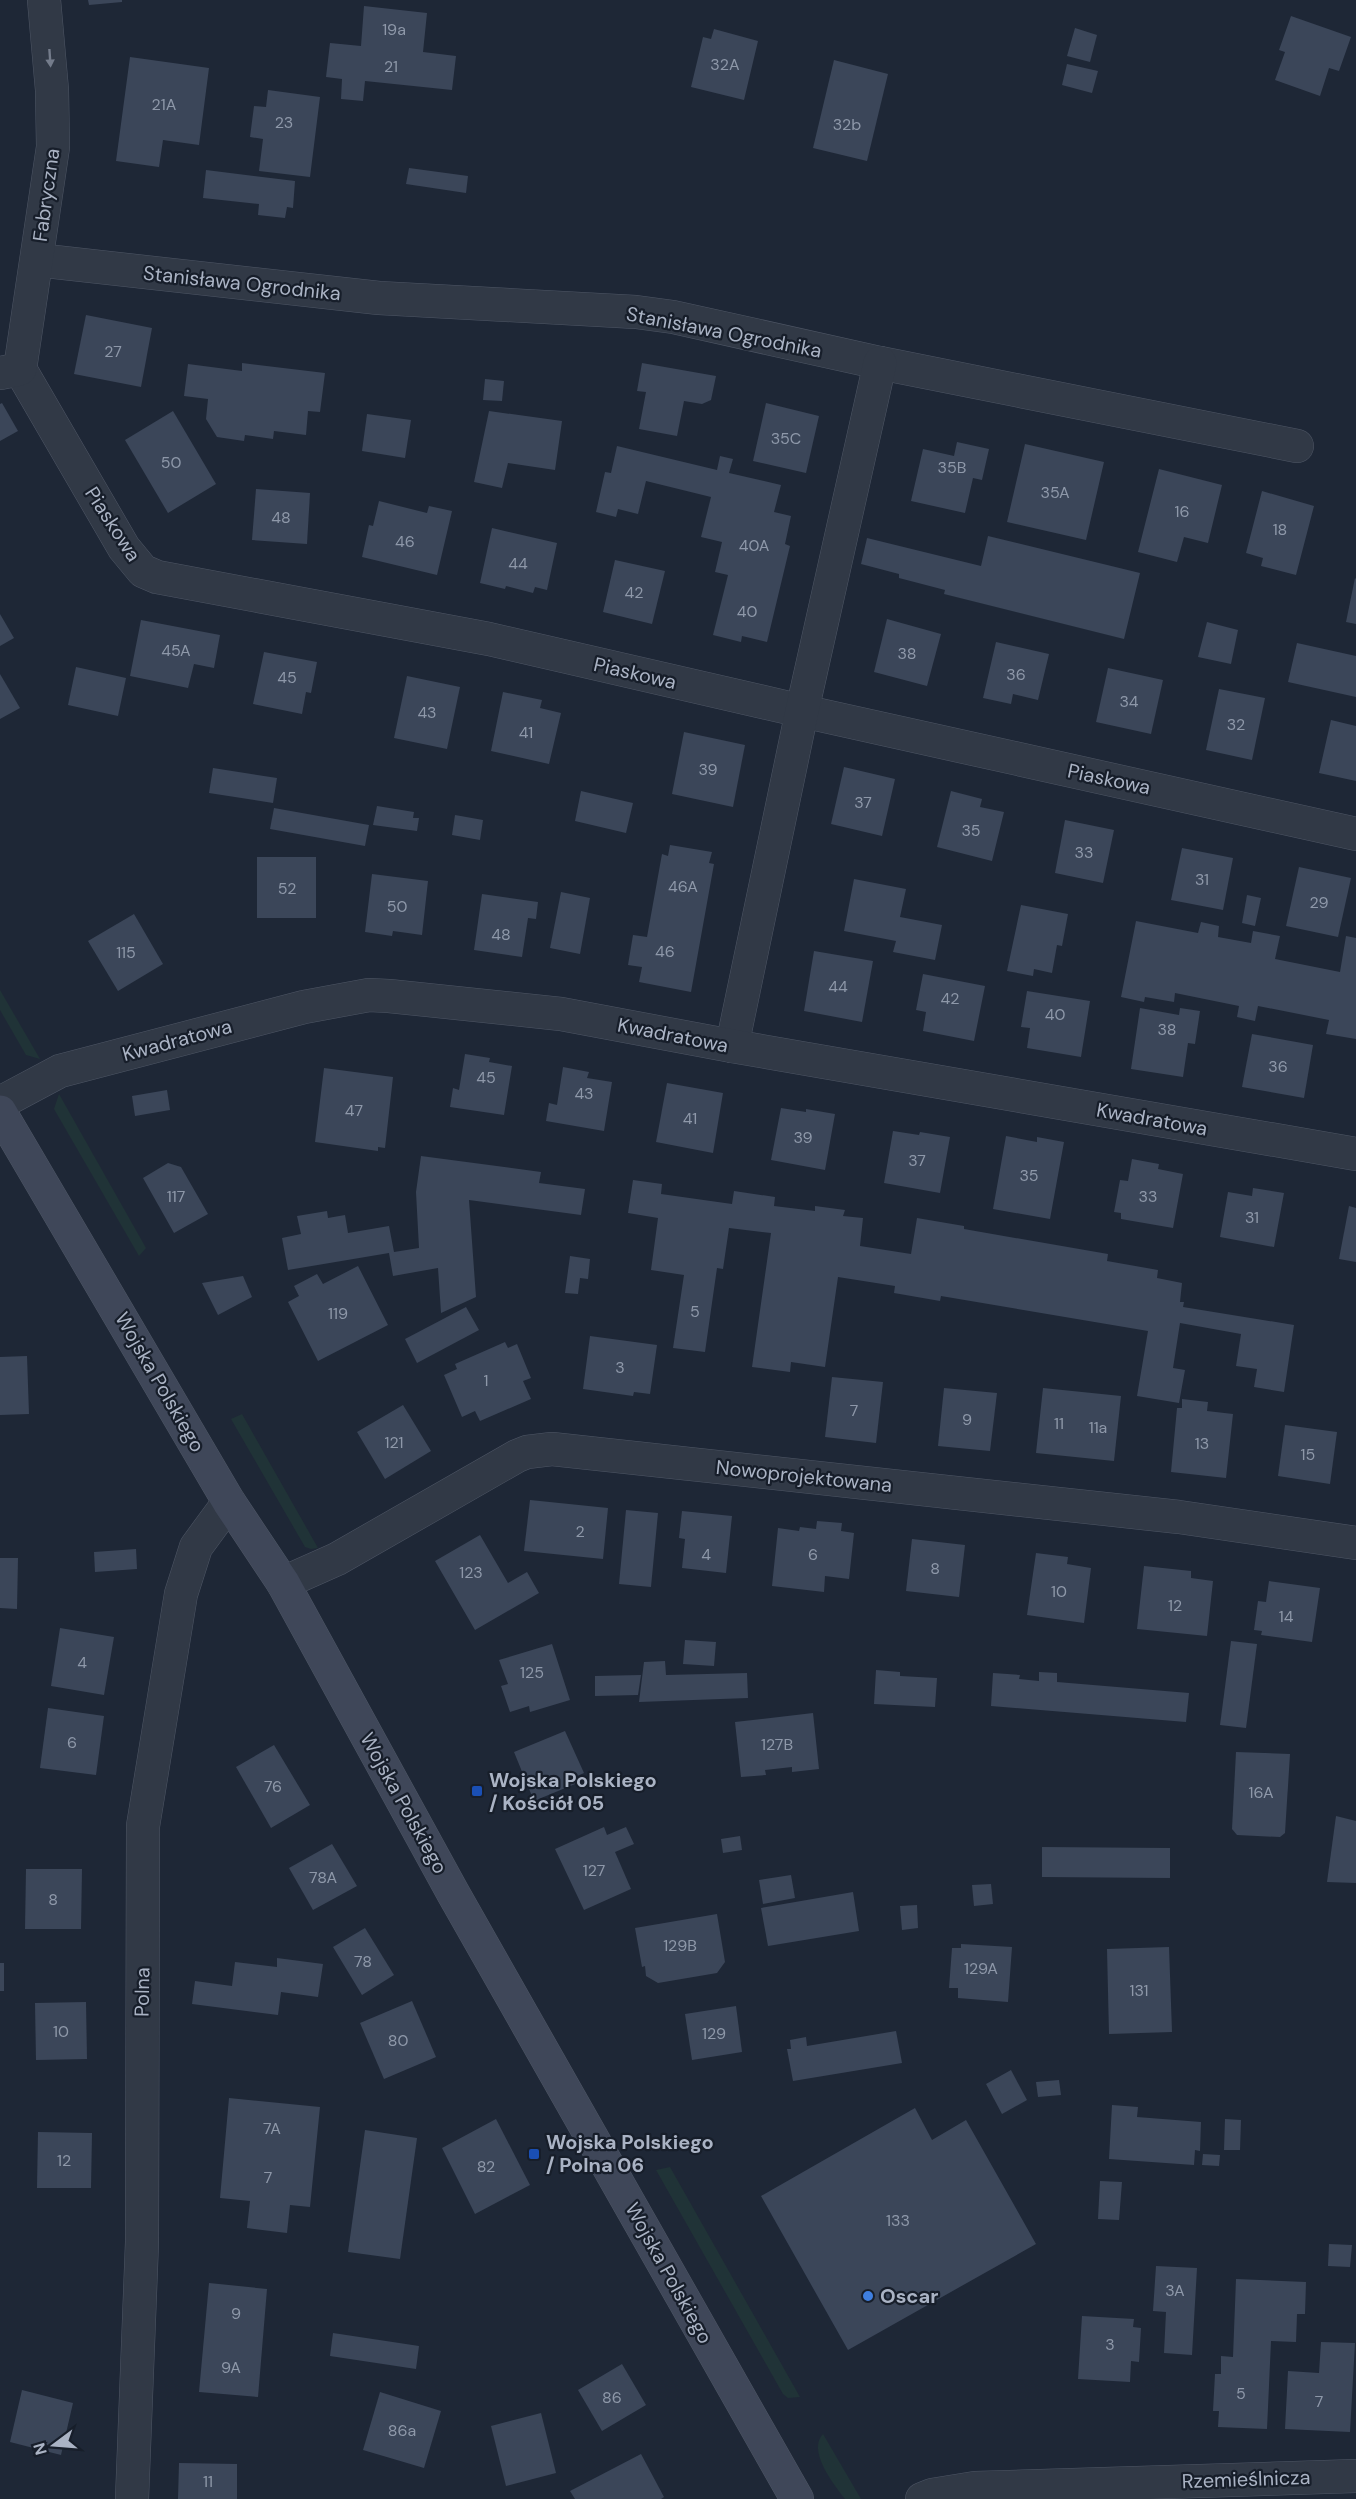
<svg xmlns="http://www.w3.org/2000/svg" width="1356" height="2499" font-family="'DM Sans',sans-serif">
	<rect width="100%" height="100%" fill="#1e2736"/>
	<!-- green -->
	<g fill="#203337">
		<polygon points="0,990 40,1059 26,1055 0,1010"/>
		<polygon points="59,1094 146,1248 139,1256 54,1109"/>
		<polygon points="242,1414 318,1548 311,1549 305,1547 231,1419"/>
		<polygon points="670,2167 800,2397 788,2398 783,2394 656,2170"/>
		<path d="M823,2434l38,65h-16c-12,-15 -38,-49 -22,-65z"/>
	</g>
	<!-- building -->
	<g fill="#3b4659">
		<polygon points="88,0 122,0 122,2 89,5"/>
		<polygon points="364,6 427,13 423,52 456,56 452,90 365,81 363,101 341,99 342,79 326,77 330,43 361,46"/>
		<polygon points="1291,16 1351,37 1339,71 1329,68 1320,96 1275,80 1285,52 1279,50"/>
		<polygon points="1075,28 1097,35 1090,62 1067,56"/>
		<polygon points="714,29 758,41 744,100 691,87 703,37 711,39"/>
		<polygon points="130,57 209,68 199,145 163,140 159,167 116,161"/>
		<polygon points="834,60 888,74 867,161 813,148"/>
		<polygon points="1067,64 1098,71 1092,93 1062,85"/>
		<polygon points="268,90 320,97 310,177 259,171 263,139 250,137 254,106 266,107"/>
		<polygon points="409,168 468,176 466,193 406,184"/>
		<polygon points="206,170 295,181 293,208 287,207 285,218 258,215 259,204 203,198"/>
		<polygon points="86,315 152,328 141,387 74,374"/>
		<polygon points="242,363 325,373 320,412 308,411 306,435 274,431 273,439 245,435 244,441 217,437 206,419 208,399 184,396 188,364 242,371"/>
		<polygon points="642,363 716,376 711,400 702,404 684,401 677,436 639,429 646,392 637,391"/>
		<polygon points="485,379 504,381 502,401 483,400"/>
		<polygon points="2,403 18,431 0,441 0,404"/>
		<polygon points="766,403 819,416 806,473 753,461"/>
		<polygon points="173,411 216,484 168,513 125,440"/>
		<polygon points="489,411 562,421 555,470 508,463 502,488 474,482"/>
		<polygon points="367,414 411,420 405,458 362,451"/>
		<polygon points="957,442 989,449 982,480 973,478 965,513 911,501 923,449 954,456"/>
		<polygon points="1025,444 1104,462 1086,540 1007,522"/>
		<polygon points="617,446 717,470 720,456 733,459 729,473 781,485 774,512 791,516 785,544 790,546 767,642 742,636 741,642 713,635 728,575 715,572 722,542 701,537 711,497 646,481 638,514 618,509 616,517 596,512 605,472 611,473"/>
		<polygon points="1159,469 1222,485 1208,543 1184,537 1177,562 1138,552"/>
		<polygon points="256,489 310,493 307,544 252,540"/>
		<polygon points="1262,491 1314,506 1296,575 1261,566 1263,558 1246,553"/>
		<polygon points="379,501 427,513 429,506 452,511 437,575 362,557 369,525 373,526"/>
		<polygon points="492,528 557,543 547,590 535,587 533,593 506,586 505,589 480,583"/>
		<polygon points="988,536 1140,573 1124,639 944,594 945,590 899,578 899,574 861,564 867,538 981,566"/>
		<polygon points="615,560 665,571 652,624 603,612"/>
		<polygon points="1355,578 1356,579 1356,624 1346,622"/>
		<polygon points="0,614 14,638 0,646"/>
		<polygon points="887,619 941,634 927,686 874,672"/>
		<polygon points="141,620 220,635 214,668 194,664 188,688 130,676"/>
		<polygon points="1207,622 1238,630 1231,664 1198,657"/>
		<polygon points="996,642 1049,654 1038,700 1013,694 1011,704 983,698"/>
		<polygon points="1297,643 1356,656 1356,697 1288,682"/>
		<polygon points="264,652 317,662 311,693 306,692 302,714 253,704"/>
		<polygon points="76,667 126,678 118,716 68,705"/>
		<polygon points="1108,668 1163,680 1151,734 1096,722"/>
		<polygon points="0,674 20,708 0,719"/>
		<polygon points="407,676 460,687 447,749 394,738"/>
		<polygon points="1219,689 1265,698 1252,760 1206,750"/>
		<polygon points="503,692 542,700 540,708 561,713 549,764 491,751"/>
		<polygon points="1331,720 1356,726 1356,781 1319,773"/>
		<polygon points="684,732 745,745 733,807 672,794"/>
		<polygon points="844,767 895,779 882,836 831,824"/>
		<polygon points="213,768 277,778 273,803 209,793"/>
		<polygon points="581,791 633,803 626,833 575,821"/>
		<polygon points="951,791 982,799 980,807 1004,812 992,861 937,847"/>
		<polygon points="377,806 414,812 413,818 419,818 417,831 373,825"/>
		<polygon points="274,808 369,825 365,846 270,829"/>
		<polygon points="455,815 483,820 480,840 452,835"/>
		<polygon points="1065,820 1114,830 1103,883 1055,873"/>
		<polygon points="670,845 712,852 709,863 714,864 691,992 639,982 642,967 628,965 633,935 647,937 662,854 668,856"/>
		<polygon points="1182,848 1233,858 1223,910 1171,900"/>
		<rect x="257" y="857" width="59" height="61"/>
		<polygon points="1299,867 1351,878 1338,937 1286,926"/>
		<polygon points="372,874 428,881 422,935 393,931 392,936 365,932"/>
		<polygon points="854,879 906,889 900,917 942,925 935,960 893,952 896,941 844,931"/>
		<polygon points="561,892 590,898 580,954 550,948"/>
		<polygon points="482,894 538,902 536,919 528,918 522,957 474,950"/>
		<polygon points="1247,895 1261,898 1255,926 1242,923"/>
		<polygon points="1021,905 1068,914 1062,946 1057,945 1052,973 1034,969 1033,976 1007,971"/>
		<polygon points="134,914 163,964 118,991 88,941"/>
		<polygon points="1136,921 1198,933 1201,922 1219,926 1218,937 1251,943 1253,931 1280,936 1275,959 1340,972 1346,936 1356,938 1356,1039 1326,1034 1329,1020 1258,1006 1255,1021 1237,1017 1239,1006 1175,993 1174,1002 1145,997 1144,1002 1121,997"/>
		<polygon points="814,951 873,961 862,1022 804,1011"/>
		<polygon points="923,974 985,986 974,1041 923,1031 926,1012 916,1010"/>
		<polygon points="1027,991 1090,1001 1081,1057 1027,1048 1030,1028 1021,1027"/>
		<polygon points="1140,1008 1179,1015 1180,1008 1200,1011 1195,1044 1188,1043 1183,1077 1131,1069"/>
		<polygon points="1252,1034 1313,1045 1304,1098 1242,1087"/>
		<polygon points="465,1054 490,1058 489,1062 512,1066 504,1115 450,1107 453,1088 459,1090"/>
		<polygon points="563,1067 589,1072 587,1078 612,1082 604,1131 546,1121 549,1103 557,1105"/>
		<polygon points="324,1068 393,1077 385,1148 378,1147 378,1151 315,1142"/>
		<polygon points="667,1083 723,1093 713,1153 656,1142"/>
		<polygon points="167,1090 170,1110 135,1116 132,1096"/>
		<polygon points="781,1108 806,1112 806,1109 835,1114 825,1170 771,1160"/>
		<polygon points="893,1131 919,1135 920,1132 950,1137 940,1193 884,1183"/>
		<polygon points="1006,1136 1037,1142 1037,1137 1064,1142 1050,1219 993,1209"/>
		<polygon points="421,1156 541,1172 539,1183 585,1189 581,1215 469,1200 476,1297 441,1313 438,1268 393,1276 389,1253 288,1270 282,1238 301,1234 297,1216 327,1211 328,1218 345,1215 348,1233 389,1226 394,1252 419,1248 416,1192"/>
		<polygon points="1132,1159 1159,1164 1158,1169 1183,1174 1173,1228 1121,1219 1121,1213 1114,1212 1120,1180 1128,1181"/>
		<polygon points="168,1163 181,1167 208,1214 174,1233 143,1178"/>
		<polygon points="633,1180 662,1184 661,1194 732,1204 734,1191 775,1197 774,1206 815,1211 815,1206 845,1210 843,1216 863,1218 860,1246 911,1254 917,1218 964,1226 964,1229 1108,1254 1107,1261 1158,1270 1157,1278 1182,1283 1180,1302 1184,1302 1183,1307 1294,1325 1284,1392 1254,1387 1257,1369 1236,1366 1241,1334 1180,1323 1173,1368 1185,1370 1179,1403 1137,1396 1148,1331 941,1296 940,1301 894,1293 895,1286 838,1277 825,1367 791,1362 790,1372 752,1367 771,1233 729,1228 723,1269 717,1268 705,1352 673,1348 684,1275 651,1270 658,1218 628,1213"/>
		<polygon points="1253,1188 1284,1193 1274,1247 1220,1237 1228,1192 1252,1196"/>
		<polygon points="1349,1206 1356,1208 1356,1262 1339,1259"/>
		<polygon points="570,1256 590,1259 588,1279 580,1278 578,1294 565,1293"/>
		<polygon points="358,1266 388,1325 318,1361 288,1302 299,1296 294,1286 317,1274 323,1284"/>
		<polygon points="243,1276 252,1297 218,1315 202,1283"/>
		<polygon points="466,1307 479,1330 417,1363 405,1339"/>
		<polygon points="590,1336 657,1345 650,1394 634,1392 633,1396 583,1389"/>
		<polygon points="505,1342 508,1348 517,1344 531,1378 523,1381 531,1399 480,1421 475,1411 462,1417 444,1375 457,1369 455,1364"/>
		<polygon points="27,1356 29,1414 0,1415 0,1357"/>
		<polygon points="832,1377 883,1382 876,1443 825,1437"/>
		<polygon points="944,1388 997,1393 990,1451 938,1446"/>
		<polygon points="1043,1388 1121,1396 1114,1461 1036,1453"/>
		<polygon points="1182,1399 1208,1402 1207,1411 1233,1414 1226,1478 1171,1472 1177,1408 1182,1408"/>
		<polygon points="403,1405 431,1451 385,1479 357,1432"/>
		<polygon points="1285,1425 1337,1432 1330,1484 1278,1476"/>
		<polygon points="530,1500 608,1508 603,1559 524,1551"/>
		<polygon points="626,1510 658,1513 651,1587 619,1584"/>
		<polygon points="682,1511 732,1516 726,1573 682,1568 685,1539 679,1538"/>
		<polygon points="817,1521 842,1523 841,1531 854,1533 849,1579 825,1576 824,1592 772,1586 778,1528 799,1531 800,1527 816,1529"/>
		<polygon points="480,1535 508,1583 527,1572 539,1593 475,1630 435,1561"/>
		<polygon points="912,1539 965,1545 959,1597 906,1591"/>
		<polygon points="136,1549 137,1569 95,1572 94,1552"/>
		<polygon points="1036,1553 1068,1557 1067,1564 1091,1568 1084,1623 1027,1615"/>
		<polygon points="0,1558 18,1558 17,1609 0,1608"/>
		<polygon points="1144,1566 1191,1571 1191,1578 1213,1581 1207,1636 1137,1629"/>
		<polygon points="1269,1581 1320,1588 1312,1642 1261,1635 1262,1631 1254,1630 1258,1601 1266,1602"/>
		<polygon points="60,1628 114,1637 104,1695 51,1686"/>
		<polygon points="685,1640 716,1642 714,1666 683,1664"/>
		<polygon points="1231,1641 1257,1644 1246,1728 1220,1725"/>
		<polygon points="552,1644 570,1700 530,1712 529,1706 510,1712 501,1686 508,1684 499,1660"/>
		<polygon points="665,1661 666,1675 747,1673 748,1698 639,1702 644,1662"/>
		<polygon points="876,1670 900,1672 900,1676 937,1678 935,1707 874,1704"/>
		<polygon points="1039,1672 1057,1673 1057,1682 1189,1693 1186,1722 991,1706 993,1673 1020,1675 1019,1679 1039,1681"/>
		<polygon points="641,1675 638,1695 595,1696 595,1676"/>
		<polygon points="48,1708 104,1716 96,1775 40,1768"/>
		<polygon points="813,1713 819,1769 792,1772 792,1767 765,1770 766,1775 741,1777 735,1722"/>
		<polygon points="565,1731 584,1773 573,1778 575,1784 534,1801 514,1752"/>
		<polygon points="274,1745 310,1805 271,1828 236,1767"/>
		<polygon points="1236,1752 1290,1754 1285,1833 1280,1837 1237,1835 1232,1829"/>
		<polygon points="1336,1816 1356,1821 1356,1883 1327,1882"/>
		<polygon points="604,1827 607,1835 626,1827 634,1844 615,1852 631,1889 584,1910 555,1849"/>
		<polygon points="740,1836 742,1850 723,1853 721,1839"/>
		<polygon points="332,1844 357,1886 313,1910 289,1868"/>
		<polygon points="1042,1847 1170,1848 1170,1878 1042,1877"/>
		<polygon points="26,1869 82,1869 81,1929 25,1929"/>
		<polygon points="791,1875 795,1898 763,1904 759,1880"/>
		<polygon points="991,1884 993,1904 974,1906 972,1885"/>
		<polygon points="853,1892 859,1931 768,1946 761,1908"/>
		<polygon points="917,1905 918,1928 902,1930 900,1906"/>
		<polygon points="717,1914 725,1962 717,1973 658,1983 646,1976 645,1966 642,1967 635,1928"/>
		<polygon points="365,1928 394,1975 362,1995 333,1947"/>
		<polygon points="961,1944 1012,1947 1008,2002 958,1998 958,1988 949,1988 952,1948 961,1948"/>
		<polygon points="1169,1947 1172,2032 1109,2034 1107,1949"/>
		<polygon points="277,1958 323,1964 318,1997 281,1992 278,2015 192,2004 195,1981 232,1986 235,1962 277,1967"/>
		<rect x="0" y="1963" width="4" height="28"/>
		<polygon points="412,2001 436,2057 384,2079 360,2023"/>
		<polygon points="86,2002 87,2059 36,2060 35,2003"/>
		<polygon points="736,2006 742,2052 692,2060 685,2014"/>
		<polygon points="896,2031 902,2063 793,2081 787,2049 791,2049 790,2040 806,2037 807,2046"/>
		<polygon points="1011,2070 1027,2100 1002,2114 986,2084"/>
		<polygon points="1059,2080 1061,2095 1038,2097 1036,2082"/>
		<polygon points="229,2098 320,2107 310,2207 290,2205 287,2233 247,2228 250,2201 220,2198"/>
		<polygon points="1112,2105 1138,2107 1137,2117 1201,2122 1200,2151 1195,2150 1194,2165 1109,2159"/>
		<polygon points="915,2108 932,2140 966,2120 1036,2244 848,2350 761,2196"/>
		<polygon points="496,2119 530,2185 475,2214 442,2148"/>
		<polygon points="1225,2119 1241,2120 1240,2150 1224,2150"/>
		<polygon points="365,2130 417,2138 400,2259 348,2252"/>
		<polygon points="38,2132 92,2133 91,2188 37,2188"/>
		<polygon points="1203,2154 1220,2155 1219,2166 1202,2165"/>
		<polygon points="1100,2181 1122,2182 1119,2220 1098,2219"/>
		<polygon points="1329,2244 1352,2245 1350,2267 1328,2266"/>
		<polygon points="1156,2266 1197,2268 1192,2355 1164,2353 1166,2312 1153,2311"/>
		<polygon points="1236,2279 1306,2282 1305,2314 1297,2314 1296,2342 1271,2341 1267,2429 1218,2427 1219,2411 1213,2411 1215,2374 1221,2374 1221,2356 1233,2357"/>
		<polygon points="209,2283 267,2289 258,2397 199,2392"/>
		<polygon points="1082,2316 1134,2319 1133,2327 1141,2328 1139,2362 1131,2361 1130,2382 1078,2379"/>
		<polygon points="333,2333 419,2346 416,2369 330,2356"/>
		<polygon points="1321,2342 1355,2343 1350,2432 1285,2429 1288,2371 1319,2373"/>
		<polygon points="622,2364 646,2405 602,2431 578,2390"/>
		<polygon points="22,2390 73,2403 61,2455 10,2442"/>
		<polygon points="380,2392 441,2411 424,2468 363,2450"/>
		<polygon points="541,2413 556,2473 506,2486 491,2426"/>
		<polygon points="641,2454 664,2497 661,2499 575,2499 570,2491"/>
		<polygon points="179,2463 237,2464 237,2499 178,2499"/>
	</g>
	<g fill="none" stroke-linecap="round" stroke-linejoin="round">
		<!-- street casing -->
		<g stroke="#4e5665" stroke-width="34">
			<g id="street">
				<polyline points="37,260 379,298 636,312 673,317 880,363 1297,446"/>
				<polyline points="20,369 124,548 143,571 157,577 489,639 802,711 1356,834"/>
				<polyline points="0,373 20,369 53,147 52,90 44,0"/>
				<polyline points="732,1046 802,711 880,363"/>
				<polyline points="0,1103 60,1071 304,1007 369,995 389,996 561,1014 732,1046 1356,1154"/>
				<polyline points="283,1583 337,1559 517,1456 527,1452 552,1449 1179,1517 1356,1543"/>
				<polyline points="132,2499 142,2242 143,1826 181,1594 196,1547 229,1502"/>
				<polyline points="922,2499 932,2495 975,2488 1356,2476"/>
			</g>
		</g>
		<!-- secondary casing -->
		<g stroke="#4e5665" stroke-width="34">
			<polyline id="secondary" points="0,1112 229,1502 283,1583 453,1893 797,2499"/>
		</g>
		<!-- street -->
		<use href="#street" stroke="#313946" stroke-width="33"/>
		<!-- secondary -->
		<use href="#secondary" stroke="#3f4759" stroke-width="33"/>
	</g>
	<!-- one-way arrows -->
	<defs><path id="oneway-solid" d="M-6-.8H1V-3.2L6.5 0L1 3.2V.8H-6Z" transform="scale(1.5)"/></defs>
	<use fill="#747c8b" href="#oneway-solid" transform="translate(50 58) rotate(86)"/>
	<!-- markers -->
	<g fill="#1a4fb4" stroke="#171e2a" stroke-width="2">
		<rect x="471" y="1785" width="12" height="12" rx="3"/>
		<rect x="528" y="2148" width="12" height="12" rx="3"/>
	</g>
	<circle fill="#3f7fe0" stroke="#171e2a" stroke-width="2" cx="868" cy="2296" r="6"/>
	<g text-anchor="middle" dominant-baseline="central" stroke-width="4.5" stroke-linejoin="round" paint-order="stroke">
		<!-- number labels -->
		<g font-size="16" fill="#8e98a9">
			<text x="394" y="29">19a</text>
			<text x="725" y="64">32A</text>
			<text x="391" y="66">21</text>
			<text x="164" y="104">21A</text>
			<text x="284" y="122">23</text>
			<text x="847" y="124">32b</text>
			<text x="113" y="351">27</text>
			<text x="786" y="438">35C</text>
			<text x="171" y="462">50</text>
			<text x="952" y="467">35B</text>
			<text x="1055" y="492">35A</text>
			<text x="1182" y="511">16</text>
			<text x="281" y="517">48</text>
			<text x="1280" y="529">18</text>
			<text x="405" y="541">46</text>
			<text x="754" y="545">40A</text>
			<text x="518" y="563">44</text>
			<text x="634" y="592">42</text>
			<text x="747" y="611">40</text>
			<text x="176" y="650">45A</text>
			<text x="907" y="653">38</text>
			<text x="1016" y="674">36</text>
			<text x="287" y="677">45</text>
			<text x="1129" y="701">34</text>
			<text x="427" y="712">43</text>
			<text x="1236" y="724">32</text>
			<text x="526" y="732">41</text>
			<text x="708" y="769">39</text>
			<text x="863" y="802">37</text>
			<text x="971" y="830">35</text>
			<text x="1084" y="852">33</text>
			<text x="1202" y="879">31</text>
			<text x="683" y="886">46A</text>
			<text x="287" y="888">52</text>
			<text x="1319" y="902">29</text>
			<text x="397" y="906">50</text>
			<text x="501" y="934">48</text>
			<text x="665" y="951">46</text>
			<text x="126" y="952">115</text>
			<text x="838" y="986">44</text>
			<text x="950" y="998">42</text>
			<text x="1055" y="1014">40</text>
			<text x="1167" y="1029">38</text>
			<text x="1278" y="1066">36</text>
			<text x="486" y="1077">45</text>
			<text x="584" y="1093">43</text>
			<text x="354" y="1110">47</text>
			<text x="690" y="1118">41</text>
			<text x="803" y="1137">39</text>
			<text x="917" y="1160">37</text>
			<text x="1029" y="1175">35</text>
			<text x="176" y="1196">117</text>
			<text x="1148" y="1196">33</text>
			<text x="1252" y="1217">31</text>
			<text x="695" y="1311">5</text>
			<text x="338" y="1313">119</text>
			<text x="620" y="1367">3</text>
			<text x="486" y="1380">1</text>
			<text x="854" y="1410">7</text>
			<text x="967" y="1419">9</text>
			<text x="1059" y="1423">11</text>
			<text x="1098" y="1427">11a</text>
			<text x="394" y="1442">121</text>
			<text x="1202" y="1443">13</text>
			<text x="1308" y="1454">15</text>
			<text x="580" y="1531">2</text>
			<text x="706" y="1554">4</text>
			<text x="813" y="1554">6</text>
			<text x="935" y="1568">8</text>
			<text x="471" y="1572">123</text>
			<text x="1059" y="1591">10</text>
			<text x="1175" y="1605">12</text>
			<text x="1286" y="1616">14</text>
			<text x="82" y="1662">4</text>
			<text x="532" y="1672">125</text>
			<text x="72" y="1742">6</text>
			<text x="777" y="1744">127B</text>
			<text x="273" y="1786">76</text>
			<text x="1261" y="1792">16A</text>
			<text x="594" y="1870">127</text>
			<text x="323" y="1877">78A</text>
			<text x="53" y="1899">8</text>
			<text x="680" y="1945">129B</text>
			<text x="363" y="1961">78</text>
			<text x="981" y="1968">129A</text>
			<text x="1139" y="1990">131</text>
			<text x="61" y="2031">10</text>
			<text x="714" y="2033">129</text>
			<text x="398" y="2040">80</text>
			<text x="272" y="2128">7A</text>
			<text x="64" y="2160">12</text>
			<text x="486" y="2166">82</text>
			<text x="268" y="2177">7</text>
			<text x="898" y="2220">133</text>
			<text x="1175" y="2290">3A</text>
			<text x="236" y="2313">9</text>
			<text x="1110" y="2344">3</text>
			<text x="231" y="2367">9A</text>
			<text x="1241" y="2393">5</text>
			<text x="612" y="2397">86</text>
			<text x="1319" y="2401">7</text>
			<text x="402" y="2430">86a</text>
			<text x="208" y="2481">11</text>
		</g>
		<!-- street labels -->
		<g font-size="20" fill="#aab3c4" stroke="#171e2a">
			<text transform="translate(46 195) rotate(-82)">Fabryczna</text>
			<text transform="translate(242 283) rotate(6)">Stanisława Ogrodnika</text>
			<text transform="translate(724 332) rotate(11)">Stanisława Ogrodnika</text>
			<text transform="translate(113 524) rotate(57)">Piaskowa</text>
			<text transform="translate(635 673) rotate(13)">Piaskowa</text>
			<text transform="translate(1109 779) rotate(12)">Piaskowa</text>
			<text transform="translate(673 1035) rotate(11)">Kwadratowa</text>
			<text transform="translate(177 1040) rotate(-15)">Kwadratowa</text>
			<text transform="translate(1152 1119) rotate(10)">Kwadratowa</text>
			<text transform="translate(160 1382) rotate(60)">Wojska Polskiego</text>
			<text transform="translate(804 1476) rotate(6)">Nowoprojektowana</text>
			<text transform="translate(404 1803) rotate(61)">Wojska Polskiego</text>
			<text transform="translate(142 1992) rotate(-89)">Polna</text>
			<text transform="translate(669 2273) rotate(61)">Wojska Polskiego</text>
			<text transform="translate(1246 2479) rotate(-2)">Rzemieślnicza</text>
		</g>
		<!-- poi labels -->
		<g font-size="20" font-weight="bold" fill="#aab3c4" stroke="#171e2a" text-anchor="start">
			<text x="489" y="1780">Wojska Polskiego<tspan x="489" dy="23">/ Kościół 05</tspan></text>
			<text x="546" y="2142">Wojska Polskiego<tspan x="546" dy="23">/ Polna 06</tspan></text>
			<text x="880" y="2296">Oscar</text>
		</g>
	</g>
	<!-- north arrow -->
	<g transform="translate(54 2445) rotate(254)" stroke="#171e2a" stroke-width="4.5" paint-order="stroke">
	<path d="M0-4.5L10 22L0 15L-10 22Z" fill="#aab3c4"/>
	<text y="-9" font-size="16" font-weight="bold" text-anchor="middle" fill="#aab3c4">N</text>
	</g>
</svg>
